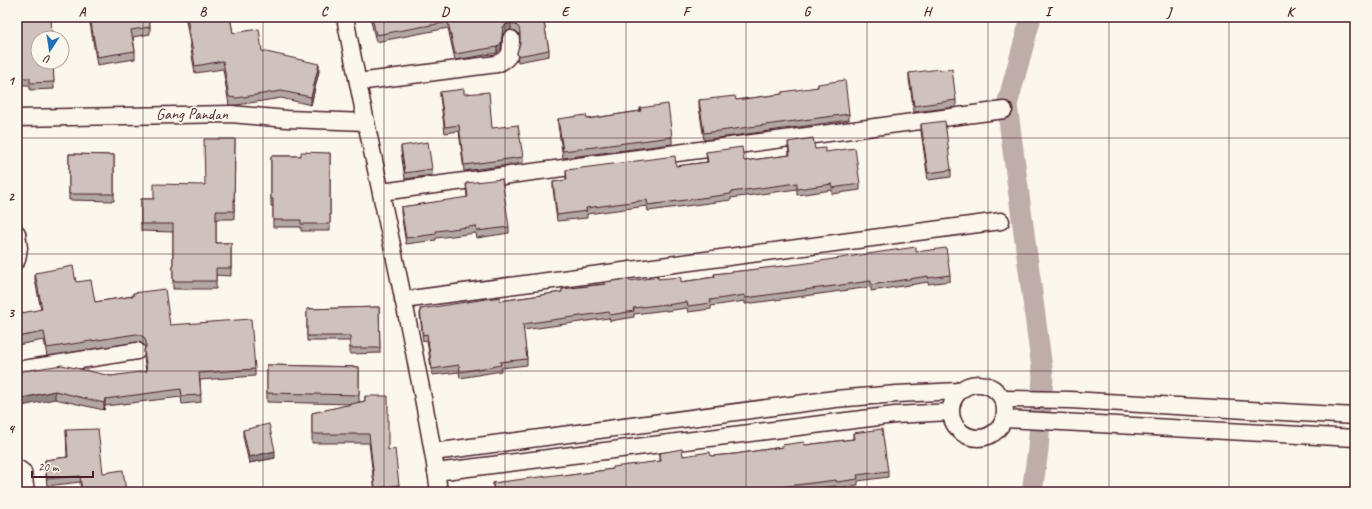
<svg xmlns="http://www.w3.org/2000/svg" width="1372" height="509" font-family="Caveat,sans-serif">
	<rect width="100%" height="100%" fill="#fbf7ec"/>
	<filter id="ink" filterUnits="userSpaceOnUse"><feTurbulence type="fractalNoise" baseFrequency=".025" numOctaves="2"/><feDisplacementMap in="SourceGraphic" scale="8" xChannelSelector="R" yChannelSelector="G"/><feConvolveMatrix kernelMatrix="1 2 1 2 8 2 1 2 1" color-interpolation-filters="sRGB"/></filter>
	<g filter="url(#ink)">
		<g fill="none" stroke-linecap="round" stroke-linejoin="round">
			<!-- canal -->
			<polyline stroke="#bfadaa" stroke-width="21" points="1031,17 1007,105 1043,376 1038,450 1032,492"/>
			<!-- minor casing -->
			<g stroke="#4a1f2b" stroke-width="19">
				<g id="minor">
					<path d="M345,17c21,112 47,223 69,335 9,47 19,93 25,140"/>
					<path d="M358,82l139,-18c14,-6 14,-11 14,-25"/>
					<polyline points="17,118 231,114 287,119 366,122"/>
					<path d="M381,192c207,-29 415,-54 623,-82"/>
					<polyline points="17,233 19,248 17,260"/>
					<polyline points="403,300 1001,221"/>
					<polyline points="17,370 137,351"/>
					<circle cx="978" cy="411" r="27"/>
					<polyline points="1003,399 1070,400 1355,416"/>
					<polyline points="1005,419 1355,438"/>
					<polyline points="433,452 835,399 897,394 959,391"/>
					<polyline points="17,468 23,472 26,492"/>
					<polyline points="436,472 838,422 895,415 950,412"/>
				</g>
			</g>
			<!-- minor -->
			<use href="#minor" stroke="#fbf7ec" stroke-width="16"/>
		</g>
		<!-- wall -->
		<g fill="#b2a7a2" stroke="#4a1f2b">
			<polygon points="17,17 53,62 54,89 30,90 30,85 17,85"/>
			<polygon points="89,17 149,17 150,27 150,34 133,37 135,51 135,59 97,65"/>
			<polygon points="186,17 230,17 233,33 262,51 319,71 311,105 281,98 237,105 229,105 223,69 195,73 186,21"/>
			<polygon points="370,17 543,17 549,50 549,56 518,62 517,53 520,43 520,38 519,34 516,31 511,30 507,31 503,34 501,49 497,53 455,60 448,28 376,42"/>
			<polygon points="909,73 956,100 956,107 914,112 909,79"/>
			<polygon points="818,84 849,114 849,120 704,140 699,107 699,100 736,100 782,94 818,87"/>
			<polygon points="440,92 464,94 492,128 523,157 523,163 464,171 459,131 445,133 440,97"/>
			<polygon points="640,108 672,137 672,144 563,158 558,125 558,119 587,119 640,111"/>
			<polygon points="921,124 951,170 951,177 928,180 921,131"/>
			<polygon points="235,139 234,219 216,219 216,243 231,243 231,276 216,275 216,289 173,289 173,232 141,231 141,199 154,199 205,185"/>
			<polygon points="788,142 815,149 825,152 860,184 860,190 832,194 832,190 797,195 797,189 731,198 731,200 648,211 647,206 587,214 587,218 557,221 553,188 553,182 566,180 566,170 676,166 707,162 706,152 744,161 789,155"/>
			<polygon points="401,146 432,169 432,175 405,179 401,152"/>
			<polygon points="330,153 330,231 301,231 301,227 273,227 273,206 271,206 271,156 301,156"/>
			<polygon points="69,154 114,155 114,201 69,200"/>
			<polygon points="466,183 509,227 509,233 477,238 476,233 436,238 436,240 406,244 401,213 401,207 467,198"/>
			<polygon points="916,252 950,275 950,281 928,284 928,282 871,291 871,287 745,304 745,301 711,306 711,309 688,312 687,308 666,311 666,310 634,314 634,317 610,321 609,318 523,330 527,359 527,365 501,368 501,371 460,378 459,372 432,375 427,340 423,341 420,315 420,309 500,301 562,292 562,289 629,281 658,279 681,282 714,277 714,274"/>
			<polygon points="35,273 76,282 95,302 133,296 133,293 170,325 255,369 255,376 200,380 201,402 182,404 181,397 105,406 104,410 55,399 17,372 111,376 146,372 144,358 144,350 145,347 144,345 140,342 136,342 47,356 44,340 17,345 17,314 41,310 35,280"/>
			<polygon points="379,307 380,353 350,354 350,341 307,341 307,309"/>
			<polygon points="267,365 359,367 359,402 365,401 365,396 388,450 399,485 399,492 375,492 369,443 312,443 312,413 354,404 267,402"/>
			<polygon points="66,430 103,473 126,492 81,492 80,482 47,486 45,466 45,460 67,457"/>
			<polygon points="243,430 275,458 249,463 243,436"/>
			<polygon points="853,433 888,471 888,477 858,481 858,485 837,488 836,486 789,492 493,492 493,483 564,476 613,469 660,461 660,453 683,456 711,456 735,454 782,447 782,445 805,445 853,439"/>
		</g>
		<!-- shaded-wall -->
		<g fill="#918884" stroke="#4a1f2b">
			<polygon points="511,23 511,30 507,31 503,34 501,49 497,53 497,47 503,27 507,24"/>
			<polygon points="319,64 319,71 311,105 311,97"/>
			<polygon points="55,391 55,399 17,407 17,399"/>
			<polygon points="105,399 105,406 104,410 104,403"/>
			<polygon points="275,451 275,458 249,463 249,457"/>
		</g>
		<!-- building -->
		<g fill="#cfc2bc" stroke="#4a1f2b">
			<polygon points="17,17 51,17 52,38 38,38 38,62 53,62 54,82 30,83 30,78 17,78"/>
			<polygon points="90,17 149,17 150,27 131,30 135,51 97,57"/>
			<polygon points="187,17 230,17 233,33 259,29 262,51 319,64 311,97 281,91 237,98 229,97 223,61 195,66"/>
			<polygon points="372,17 543,17 549,50 518,56 517,53 520,43 520,32 519,28 516,25 511,23 507,24 503,27 501,43 497,47 455,54 448,22 376,35"/>
			<polygon points="940,69 940,70 952,69 956,100 914,106 909,73"/>
			<polygon points="845,80 849,114 704,133 699,100 735,96 736,100 782,94 782,92 818,87 818,84"/>
			<polygon points="464,89 464,94 489,92 492,128 518,125 523,157 464,165 459,125 445,127 440,92"/>
			<polygon points="668,104 672,137 563,151 558,119 586,115 587,119 641,111 640,108"/>
			<polygon points="945,121 951,170 928,173 921,124"/>
			<polygon points="813,138 815,149 825,148 825,152 855,148 860,184 832,188 832,184 797,189 797,183 731,192 731,194 648,205 647,200 586,208 587,211 557,215 553,182 567,180 566,170 675,156 676,166 708,162 706,152 742,147 744,161 790,155 788,142"/>
			<polygon points="204,139 235,139 234,211 216,211 216,243 231,243 231,268 216,268 216,281 173,281 173,224 141,224 141,199 154,199 154,184 205,185"/>
			<polygon points="428,142 432,169 405,173 401,146"/>
			<polygon points="301,152 330,153 330,224 301,224 301,220 273,220 273,199 271,199 271,156 301,156"/>
			<polygon points="69,154 114,155 114,194 69,194"/>
			<polygon points="502,179 509,227 477,231 476,226 436,231 436,234 406,238 401,207 468,197 466,183"/>
			<polygon points="916,247 916,252 946,248 950,275 928,278 928,276 871,285 871,281 745,298 745,295 710,300 711,303 688,306 687,302 666,305 666,304 633,308 634,311 610,315 609,312 523,324 527,359 500,362 501,365 460,372 459,365 432,369 427,334 423,335 420,309 500,297 500,301 562,292 562,289 606,284 605,282 629,279 629,281 658,277 658,279 681,277 681,282 715,277 714,274 800,264 888,251"/>
			<polygon points="73,266 76,282 91,280 95,302 134,296 133,293 165,289 170,325 251,319 255,369 199,373 201,395 182,396 181,389 105,399 104,403 55,391 17,399 17,372 62,365 111,376 147,371 144,350 146,347 146,342 144,337 140,335 136,334 47,348 44,332 17,337 17,314 42,309 35,273"/>
			<polygon points="379,307 380,348 350,348 350,336 307,336 307,309"/>
			<polygon points="267,365 359,367 359,395 267,393"/>
			<polygon points="365,396 388,396 388,450 395,449 399,485 375,488 369,434 312,434 312,413 365,401"/>
			<polygon points="269,424 275,451 249,457 243,430"/>
			<polygon points="98,429 103,473 123,470 126,492 82,492 80,476 47,479 45,460 68,457 66,430"/>
			<polygon points="882,429 888,471 857,475 858,479 837,482 836,480 740,492 494,492 493,483 563,474 564,476 613,469 613,467 661,461 660,453 682,449 683,456 710,452 711,456 735,454 783,447 782,445 804,442 805,445 854,439 853,433"/>
		</g>
	</g>
	<!-- grid -->
	<path fill="none" stroke="#4a1f2b" stroke-width="1" stroke-opacity="0.55" d="M143,17v475M263,17v475M384,17v475M505,17v475M626,17v475M746,17v475M867,17v475M988,17v475M1109,17v475M1229,17v475M17,138h1338M17,254h1338M17,371h1338"/>
	<g text-anchor="middle" dominant-baseline="central" stroke-width="3.5" stroke-linejoin="round" paint-order="stroke">
		<!-- street labels -->
		<g font-size="16" fill="#4a1f2b" stroke="#fbf7ec">
			<text x="192" y="114">Gang Pandan</text>
		</g>
	</g>
	<!-- margin -->
	<rect width="1372" height="509" fill="none" stroke="#fbf7ec" stroke-width="44"/>
	<!-- north arrow -->
	<g transform="translate(50 50) rotate(192)"><circle r="19" fill="#fbf7ec" stroke="#b4a19f"/>
	<path d="M0-3L7 15L0 10L-7 15Z" fill="#1f6fb2"/>
	<text y="-6" font-size="11" font-weight="bold" text-anchor="middle" fill="#4a1f2b">U</text>
	</g>
	<!-- scale -->
	<path d="M32 471v6h61v-6" fill="none" stroke="#4a1f2b" stroke-width="2"/>
	<text x="38" y="471" font-size="12" fill="#4a1f2b" stroke="#fbf7ec" stroke-width="3" paint-order="stroke">20 m</text>
	<rect x="22" y="22" width="1328" height="465" fill="none" stroke="#4a1f2b" stroke-width="1.5"/>
	<g font-size="13" text-anchor="middle" font-weight="bold" fill="#4a1f2b">
		<text x="82" y="16">A</text>
		<text x="203" y="16">B</text>
		<text x="324" y="16">C</text>
		<text x="445" y="16">D</text>
		<text x="565" y="16">E</text>
		<text x="686" y="16">F</text>
		<text x="807" y="16">G</text>
		<text x="927" y="16">H</text>
		<text x="1048" y="16">I</text>
		<text x="1169" y="16">J</text>
		<text x="1290" y="16">K</text>
		<text x="11" y="85">1</text>
		<text x="11" y="201">2</text>
		<text x="11" y="317">3</text>
		<text x="11" y="433">4</text>
	</g>
</svg>
